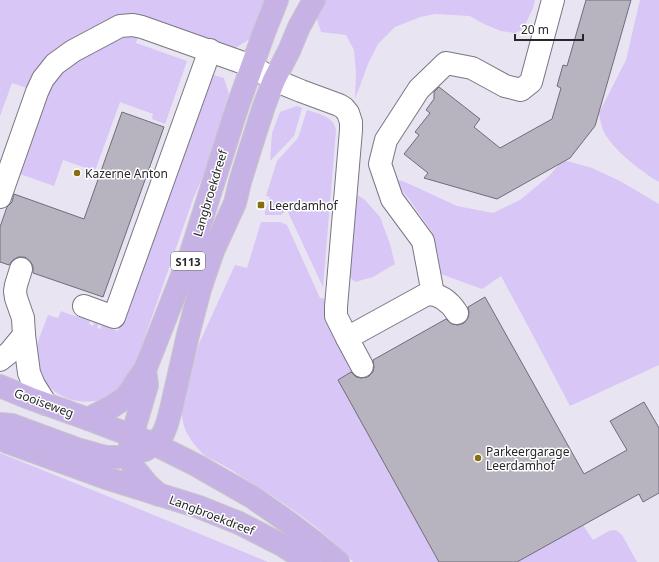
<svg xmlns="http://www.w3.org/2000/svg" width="659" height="562" font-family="'Noto Sans',sans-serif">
	<rect width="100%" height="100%" fill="#e9e4f1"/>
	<!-- green -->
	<g fill="#d7c6f6">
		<polygon points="0,0 270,0 251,38 234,49 142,16 27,88 12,83 0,116"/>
		<polygon points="311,0 535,0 533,8 523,29 515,33 501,31 484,24 470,16 435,14 420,17 395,27 378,44 368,64 355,99 356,72 354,50 346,35 321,32"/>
		<path d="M640,0h19v182c-17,-10 -47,-33 -55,-50 -3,-6 -4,-13 -5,-19l27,-53z"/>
		<polygon points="124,35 138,36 136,43 187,61 165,124 152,119 153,114 120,102 95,171 63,160 54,186 20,174 47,96 54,81 69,66"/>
		<path d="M210,74l14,4 5,16 -6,18 6,2 -15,37 -21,48 -60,172c-2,4 -5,9 -8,13 -5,6 -15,12 -23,15 -7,3 -16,3 -24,2 -24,-4 -43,-23 -42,-48 1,-13 8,-26 12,-38l10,3 3,-7 2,1 27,9 -1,3 4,2 1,-3 5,1 -2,4 3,1 2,-4 16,6z"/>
		<polygon points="297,106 302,108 294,136 270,161 272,133 280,112"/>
		<path d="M307,110c12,4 26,6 29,20l-13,157 -36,-77 -6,5h-16v-3l5,-15 -4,-1 11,-35 21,-23z"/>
		<polygon points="563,160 592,168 620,181 659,204 659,365 570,406 528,326 501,276 482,289 441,274 438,254 432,232 409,199 403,192 395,179 405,182 457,206 493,213 520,200 549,176"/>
		<polygon points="348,190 364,199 380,217 390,244 395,264 373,277 355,282 348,275"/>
		<path d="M261,222h19l7,3 33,73 8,1v25l7,15 17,33 -14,8 101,182h-86c-31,-35 -72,-61 -111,-85 -7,-5 -15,-10 -23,-14 -5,-3 -11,-5 -16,-9 -12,-12 -22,-26 -21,-43l16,-65 37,-81 12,3z"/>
		<polygon points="0,453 122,502 268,562 0,562"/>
		<polygon points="583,525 593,540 609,531 614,530 617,531 622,535 637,562 517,562"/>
	</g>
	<!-- building -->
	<g fill="#b7b3bf" stroke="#716d78">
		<polygon points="586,0 631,0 595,126 570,158 497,199 424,178 428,173 404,154 419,135 415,132 430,113 426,110 434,99 434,92 439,87 480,119 474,127 500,148 552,119 561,88 557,86 563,65 567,66"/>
		<polygon points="122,112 164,127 103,297 33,273 33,266 30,261 25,257 18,257 13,260 9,265 0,262 0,227 7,207 12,202 14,194 84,219"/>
		<polygon points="485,297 584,474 627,450 610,421 644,402 659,428 659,493 643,502 639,494 517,562 439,562 338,380 351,372 356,377 361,378 368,377 373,372 374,367 373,360 446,319 452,324 458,325 464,323 468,318 469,312 468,307"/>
	</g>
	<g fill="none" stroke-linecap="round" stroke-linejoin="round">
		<!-- minor casing -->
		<g stroke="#7a7682" stroke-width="24">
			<g id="minor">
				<path d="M0,197l37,-105 6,-13 12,-15 18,-13 47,-25 13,-1 9,2 110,39 22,14 10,4 17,7 38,14 5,3 4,5 3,9v8l-15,177v9l11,22 80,-44c14,0 23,8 30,19"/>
				<polyline points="433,294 423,241 392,199 380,164 386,140 419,89 446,63 472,68 505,86 521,90 531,82 553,0"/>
				<polyline points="84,306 114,317 210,50"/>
				<polyline points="24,335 29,373 34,385 46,404"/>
				<polyline points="347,338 362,366"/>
				<polyline points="0,360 10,352 24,335 23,318 16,298 15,291 16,285 21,269"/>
			</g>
		</g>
		<!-- major casing -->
		<g stroke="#c7c7c8" stroke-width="24">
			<g id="major">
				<polyline points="0,386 29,398 88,419 154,444 196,465 252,497 288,522 313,541 338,562"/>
				<polyline points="88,419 113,406 125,398 132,389 136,382 145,370"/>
				<polyline points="0,424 12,425 77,449 102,456 108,457 121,457 145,450 154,444 163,434 167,424 171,409 188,335 200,289 213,251 235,203 240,182 249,153 264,106 274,80 289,51 299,27 314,0"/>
				<polyline points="0,433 7,442 106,478 199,507 239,523 282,545 309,562"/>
				<polyline points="159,495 148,485 133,467 131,455 130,445 132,436 147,385 145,370 191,253 237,108 265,30 277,0"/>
			</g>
		</g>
		<!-- minor -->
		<use href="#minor" stroke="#fff" stroke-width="22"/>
		<!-- major -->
		<use href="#major" stroke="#c6b2e5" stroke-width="22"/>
	</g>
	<!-- markers -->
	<g fill="#896e0f" stroke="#fff" stroke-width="1.5">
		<circle cx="77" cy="173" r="4"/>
		<rect x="257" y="201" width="8" height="8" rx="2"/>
		<circle cx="478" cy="458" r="4"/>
	</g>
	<g text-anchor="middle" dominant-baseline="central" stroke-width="3" stroke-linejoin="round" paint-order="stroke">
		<!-- shield labels -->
		<rect fill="#fff" stroke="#68686b" stroke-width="1" x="171" y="252" width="34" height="18" rx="3"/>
		<g font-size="11" font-weight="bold" fill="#28272b">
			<text x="188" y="261">S113</text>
		</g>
		<!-- poi labels -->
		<g font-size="12" fill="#28272b" stroke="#fff" text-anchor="start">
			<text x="85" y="173">Kazerne Anton</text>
			<text x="269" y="205">Leerdamhof</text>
			<text x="486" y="451">Parkeergarage<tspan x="486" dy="14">Leerdamhof</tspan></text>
		</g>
		<!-- street labels -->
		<g font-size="12" fill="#28272b" stroke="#fff">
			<text transform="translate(210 193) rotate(-73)">Langbroekdreef</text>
			<text transform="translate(44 403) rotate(20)">Gooiseweg</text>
			<text transform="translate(212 515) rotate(21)">Langbroekdreef</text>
		</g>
	</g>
	<!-- scale -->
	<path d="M515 34v6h68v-6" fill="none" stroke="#28272b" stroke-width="2"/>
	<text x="521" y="34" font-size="12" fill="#28272b" stroke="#ffffff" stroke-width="3" paint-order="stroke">20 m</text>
</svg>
